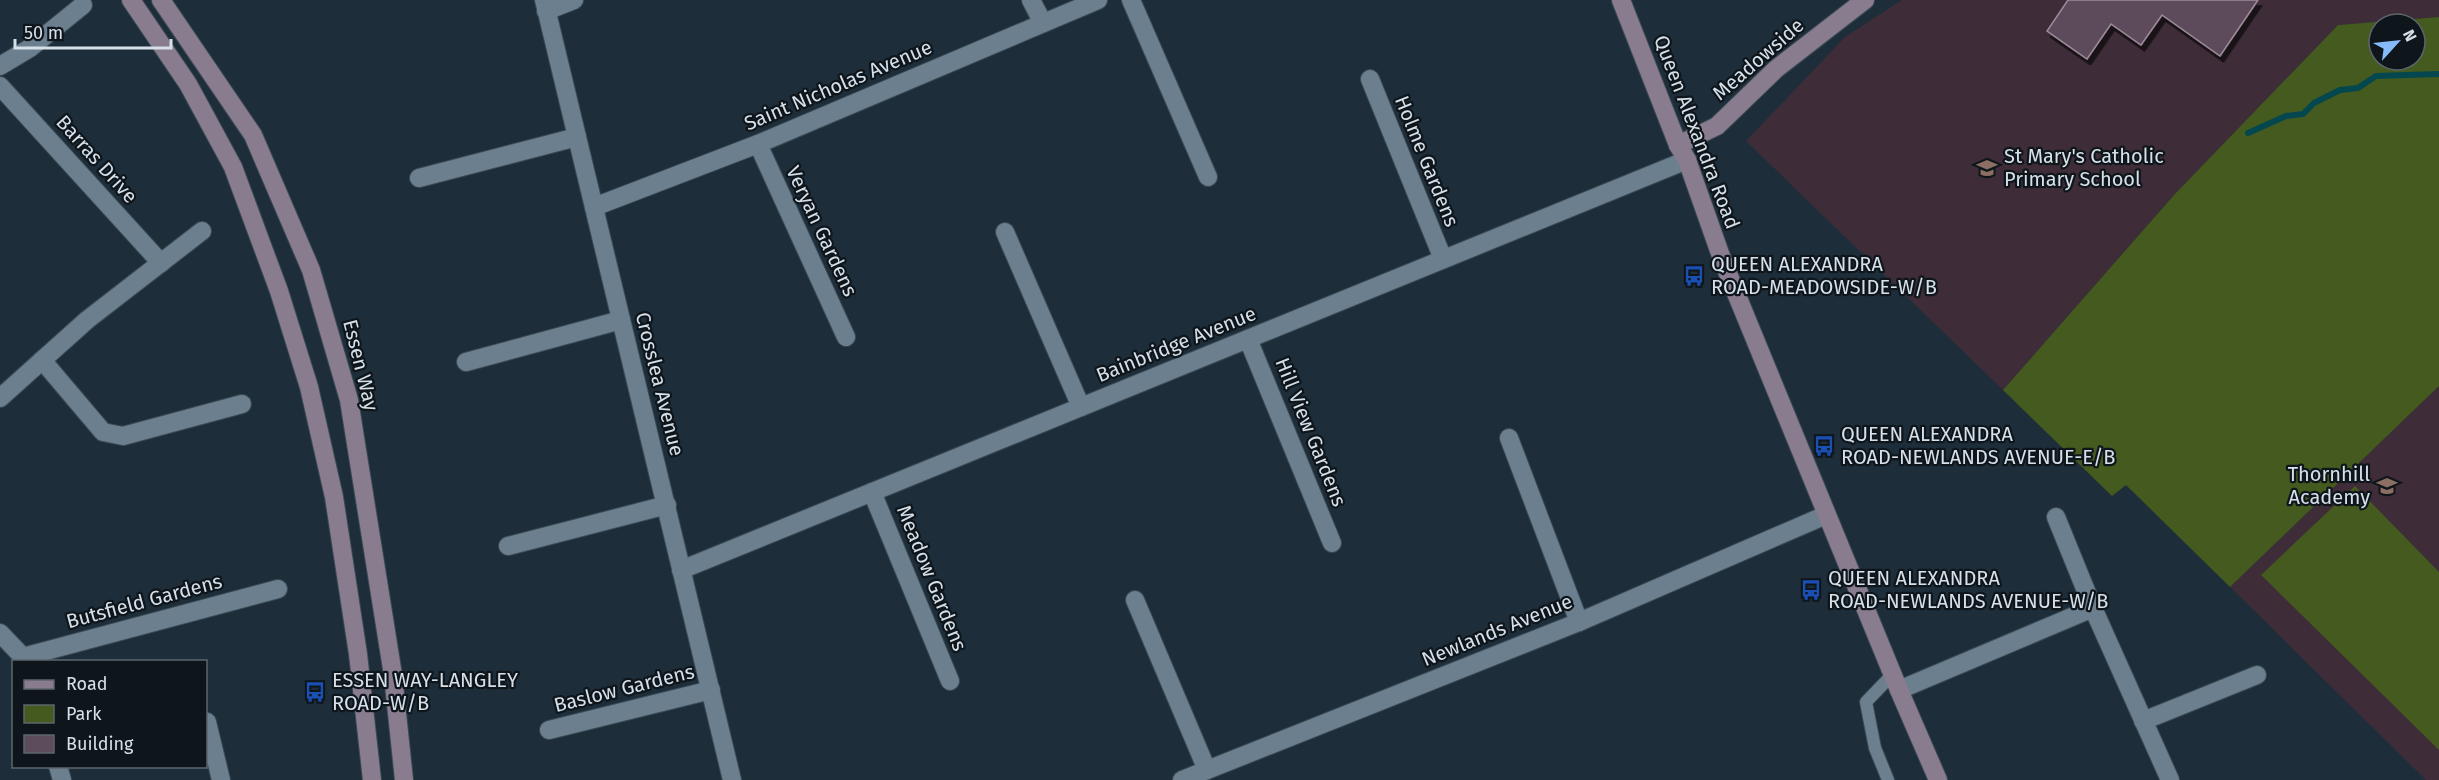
<svg xmlns="http://www.w3.org/2000/svg" width="2439" height="780" font-family="'Fira Sans',sans-serif">
	<defs>
		<filter id="shadow"><feDropShadow dx="3.5" dy="6" stdDeviation="0" flood-color="#0009"/></filter>
	</defs>
	<rect width="100%" height="100%" fill="#1d2e3a"/>
	<!-- education -->
	<g fill="#3e2d38">
		<polygon points="1902,0 2439,0 2439,17 2338,25 2174,195 2003,390 1746,141 1845,37"/>
		<polygon points="2439,386 2439,780 2426,780 2230,587"/>
	</g>
	<!-- green -->
	<g fill="#445a1e" fill-rule="evenodd">
		<path d="M2439,17v369l-209,201 -104,-102 -14,11 -109,-106 171,-195 164,-170zM2379,24h36v36h-36z"/>
		<polygon points="2355,486 2439,572 2439,750 2261,575"/>
	</g>
	<g fill="none" stroke-linecap="round" stroke-linejoin="round">
		<!-- stream -->
		<polyline stroke="#04474f" stroke-width="6" points="2248,133 2286,116 2303,114 2314,103 2340,90 2358,88 2376,76 2439,74"/>
	</g>
	<!-- building -->
	<polygon fill="#5d4c5b" stroke="#9d8a9b" stroke-width="1.5" filter="url(#shadow)" points="2068,0 2258,0 2220,56 2162,15 2141,45 2111,24 2087,59 2047,31"/>
	<g fill="none" stroke-linecap="round" stroke-linejoin="round">
		<!-- lane casing -->
		<g stroke="#3c4b55" stroke-width="14">
			<polyline id="lane" points="1888,780 1875,748 1866,702 1892,675"/>
		</g>
		<!-- street casing -->
		<g stroke="#3c4b55" stroke-width="20">
			<g id="street">
				<polyline points="544,0 732,780"/>
				<polyline points="1031,0 1043,23"/>
				<polyline points="1131,0 1208,177"/>
				<polyline points="546,11 574,0"/>
				<polyline points="0,66 30,48 83,5"/>
				<polyline points="1370,79 1443,259"/>
				<polyline points="0,86 161,263"/>
				<polyline points="758,144 846,337"/>
				<polyline points="419,178 577,137"/>
				<polyline points="594,207 758,144 1098,0"/>
				<polyline points="1005,232 1081,407"/>
				<polyline points="1248,339 1332,543"/>
				<polyline points="42,360 103,432 123,436 242,404"/>
				<polyline points="466,362 621,320"/>
				<polyline points="0,398 87,320 202,231"/>
				<polyline points="1509,438 1579,622"/>
				<polyline points="872,492 950,681"/>
				<polyline points="2056,517 2093,608 2170,780"/>
				<polyline points="508,546 667,505"/>
				<polyline points="681,570 1687,160"/>
				<polyline points="1135,600 1207,770"/>
				<polyline points="0,633 23,657 24,662"/>
				<polyline points="23,657 278,589"/>
				<polyline points="1899,690 2093,608"/>
				<polyline points="2143,721 2257,675"/>
				<polyline points="207,722 221,780"/>
				<polyline points="549,730 711,690"/>
				<polyline points="58,766 62,780"/>
				<polyline points="1182,780 1579,622 1826,515"/>
			</g>
		</g>
		<!-- secondary casing -->
		<g stroke="#3c4b55" stroke-width="20">
			<g id="secondary">
				<polyline points="131,0 188,84 233,167 279,291 309,387 334,497 358,654 372,780"/>
				<polyline points="161,0 253,135 311,270 349,400 393,675 404,780"/>
				<polyline points="1621,0 1678,145 1687,160 1722,259 1899,690 1938,780"/>
				<polyline points="1678,145 1717,126 1776,69 1865,0"/>
			</g>
		</g>
		<!-- lane -->
		<use href="#lane" stroke="#6b7f8e" stroke-width="12"/>
		<!-- street -->
		<use href="#street" stroke="#6b7f8e" stroke-width="18"/>
		<!-- secondary -->
		<use href="#secondary" stroke="#8a7c8f" stroke-width="18"/>
	</g>
	<!-- icons -->
	<defs>
		<g id="school-bare" transform="scale(1.62)"><path d="M0-5L7-2L0 1L-7-2ZM-4 1L0 2.5L4 1V4Q0 6-4 4Z" fill="#8d6e63" stroke="#0e151b" stroke-width="2.5" paint-order="stroke"/></g>
		<g id="bus-bare" transform="scale(1.62)"><path d="M-5-6H5V4H4V6H2V4H-2V6H-4V4H-5ZM-3.5-4V0h7V-4ZM-3.5 1.2v1.5H-2V1.2ZM2 1.2v1.5H3.5V1.2Z" fill="#1a4fb4" stroke="#0e151b" stroke-width="2.5" paint-order="stroke"/></g>
	</defs>
	<g fill-rule="evenodd">
		<use href="#school-bare" x="1987" y="168"/>
		<use href="#bus-bare" x="1694" y="276"/>
		<use href="#bus-bare" x="1824" y="446"/>
		<use href="#school-bare" x="2387" y="486"/>
		<use href="#bus-bare" x="1811" y="590"/>
		<use href="#bus-bare" x="315" y="692"/>
	</g>
	<g text-anchor="middle" dominant-baseline="central" stroke-width="4.5" stroke-linejoin="round" paint-order="stroke">
		<!-- street labels -->
		<g font-size="20" fill="#d6e0e9" stroke="#0e151b">
			<text transform="translate(1758 59) rotate(-41)">Meadowside</text>
			<text transform="translate(838 85) rotate(-23)">Saint Nicholas Avenue</text>
			<text transform="translate(1697 132) rotate(69)">Queen Alexandra Road</text>
			<text transform="translate(97 159) rotate(48)">Barras Drive</text>
			<text transform="translate(1427 161) rotate(68)">Holme Gardens</text>
			<text transform="translate(822 231) rotate(65)">Veryan Gardens</text>
			<text transform="translate(1176 344) rotate(-22)">Bainbridge Avenue</text>
			<text transform="translate(361 365) rotate(76)">Essen Way</text>
			<text transform="translate(660 384) rotate(76)">Crosslea Avenue</text>
			<text transform="translate(1311 432) rotate(68)">Hill View Gardens</text>
			<text transform="translate(932 578) rotate(68)">Meadow Gardens</text>
			<text transform="translate(144 601) rotate(-15)">Butsfield Gardens</text>
			<text transform="translate(1497 630) rotate(-22)">Newlands Avenue</text>
			<text transform="translate(624 688) rotate(-14)">Baslow Gardens</text>
		</g>
		<!-- poi labels -->
		<g font-size="20" fill="#d6e0e9" stroke="#0e151b" text-anchor="start">
			<text x="2004" y="156">St Mary's Catholic<tspan x="2004" dy="23">Primary School</tspan></text>
			<text x="1711" y="264">QUEEN ALEXANDRA<tspan x="1711" dy="23">ROAD-MEADOWSIDE-W/B</tspan></text>
			<text x="1841" y="434">QUEEN ALEXANDRA<tspan x="1841" dy="23">ROAD-NEWLANDS AVENUE-E/B</tspan></text>
			<text x="2370" y="474" text-anchor="end">Thornhill<tspan x="2370" dy="23">Academy</tspan></text>
			<text x="1828" y="578">QUEEN ALEXANDRA<tspan x="1828" dy="23">ROAD-NEWLANDS AVENUE-W/B</tspan></text>
			<text x="332" y="680">ESSEN WAY-LANGLEY<tspan x="332" dy="23">ROAD-W/B</tspan></text>
		</g>
	</g>
	<!-- legend -->
	<rect x="12" y="660" width="195" height="108" fill="#0e151b" stroke="#5e666d" stroke-width="1.5"/>
	<rect x="24" y="680" width="30" height="9" fill="#8a7c8f" stroke="#5e666d" stroke-width="1.5"/>
	<text x="66" y="690" font-size="18" fill="#d6e0e9">Road</text>
	<rect x="24" y="705" width="30" height="18" fill="#445a1e" stroke="#5e666d" stroke-width="1.5"/>
	<text x="66" y="720" font-size="18" fill="#d6e0e9">Park</text>
	<rect x="24" y="735" width="30" height="18" fill="#5d4c5b" stroke="#5e666d" stroke-width="1.5"/>
	<text x="66" y="750" font-size="18" fill="#d6e0e9">Building</text>
	<!-- north arrow -->
	<g transform="translate(2397 42) rotate(63)"><circle r="28" fill="#0e151b" stroke="#5e666d" stroke-width="1.5"/>
	<path d="M0-4.5L10 22L0 15L-10 22Z" fill="#85bbfb"/>
	<text y="-9" font-size="16" font-weight="bold" text-anchor="middle" fill="#d6e0e9">N</text>
	</g>
	<!-- scale -->
	<path d="M15 39v9h156v-9" fill="none" stroke="#d6e0e9" stroke-width="3"/>
	<text x="24" y="39" font-size="18" fill="#d6e0e9" stroke="#0e151b" stroke-width="4.5" paint-order="stroke">50 m</text>
</svg>
